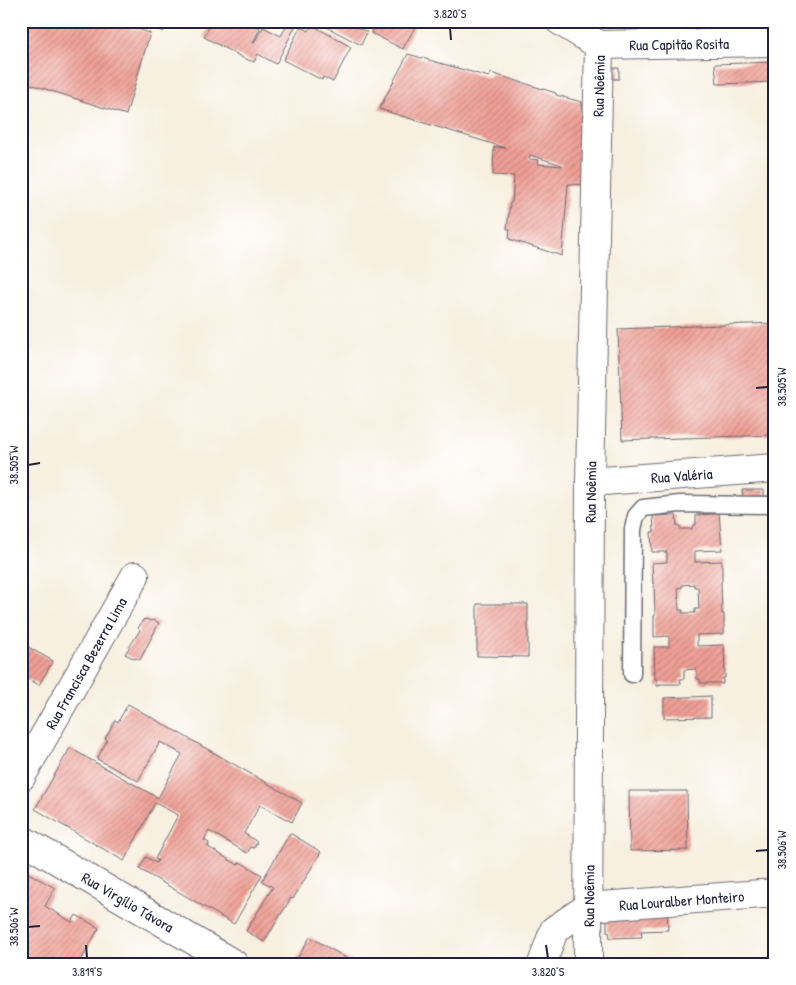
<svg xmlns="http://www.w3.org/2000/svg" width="796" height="985" font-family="'Patrick Hand',sans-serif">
	<defs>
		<pattern id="building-hatch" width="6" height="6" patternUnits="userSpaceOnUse" patternTransform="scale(1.25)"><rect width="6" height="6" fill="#f0a096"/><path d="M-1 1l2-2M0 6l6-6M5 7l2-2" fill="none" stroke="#c2827c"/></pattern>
	</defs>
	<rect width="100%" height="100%" fill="#fff"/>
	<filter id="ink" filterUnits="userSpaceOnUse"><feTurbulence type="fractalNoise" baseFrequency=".02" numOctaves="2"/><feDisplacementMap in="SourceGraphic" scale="10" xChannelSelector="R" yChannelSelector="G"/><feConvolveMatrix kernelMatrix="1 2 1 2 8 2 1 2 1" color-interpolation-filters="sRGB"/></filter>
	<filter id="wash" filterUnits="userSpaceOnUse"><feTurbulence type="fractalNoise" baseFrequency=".0096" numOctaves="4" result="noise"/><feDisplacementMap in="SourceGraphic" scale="20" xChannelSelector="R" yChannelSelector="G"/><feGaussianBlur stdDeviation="1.12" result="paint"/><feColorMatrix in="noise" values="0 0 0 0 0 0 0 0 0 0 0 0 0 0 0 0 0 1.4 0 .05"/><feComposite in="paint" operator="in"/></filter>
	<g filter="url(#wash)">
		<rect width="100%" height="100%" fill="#f7efdf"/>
		<g id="blocks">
			<!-- building -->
			<g fill="url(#building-hatch)" fill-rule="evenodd">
				<polygon points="21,21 113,21 150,33 126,115 21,81"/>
				<polygon points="143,21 169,21 163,32"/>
				<polygon points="212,21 247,21 260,28 253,43 254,43 263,27 281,36 288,23 295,27 276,64 258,54 254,62 243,58 204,37"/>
				<polygon points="315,21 362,21 358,28 367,32 361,45"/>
				<polygon points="378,21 418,21 403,49 371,33"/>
				<polygon points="312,25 351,47 333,82 323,77 322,80 283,60 301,26 309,31"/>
				<path d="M408,54l81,23 2,-4 65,20v2l26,7 4,83 -18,-1 -6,72 -53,-17 1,-10h-3l3,-26 2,-1 2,-26 -21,-1 1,-28 12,1 -127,-39zM530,155l32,10v1l-24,-2 1,-4 -10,-1z"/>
				<polygon points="775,62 775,82 717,84 715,64"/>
				<polygon points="609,68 619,68 619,79 610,79"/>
				<polygon points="775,323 775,435 622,440 618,329"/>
				<polygon points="742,490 764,490 764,502 752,502 752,496 743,497"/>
				<path d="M716,512h3l3,38 -27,1v11l27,-1v20l-1,1 1,32h2v20l-27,1v11l27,-1 1,33h-2v6h-2v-1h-21v-4h-3l-1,-10 -12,1v9h-4l1,5h-22l1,2h-3v-7h-2l-1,-32h15v-11l-15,1v-21h1l-1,-33 -1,1 -1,-21 15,-1v-10h-15l-1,-20h3l-1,-18 3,-1v3l20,-1 1,11h3v3h12l1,-4h3v-10l20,-1zM694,584v3h4l1,22h-4v4h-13l1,-3h-4l-1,-23 4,1v-3z"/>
				<polygon points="477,604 528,604 528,657 477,656"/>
				<polygon points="146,619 151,621 154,620 159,623 140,660 136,658 135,659 125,654 140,630 138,628 143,620"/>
				<polygon points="21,643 53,661 39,685 21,675"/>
				<polygon points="711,696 711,717 664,718 664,698"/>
				<polygon points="128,704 302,803 292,822 260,805 244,833 257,842 254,848 251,847 247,853 209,831 204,840 209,843 208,847 238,865 240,862 262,875 234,924 139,869 146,857 156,863 158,860 155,859 178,815 155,803 124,861 35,809 70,748 158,798 182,754 160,742 138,781 97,759 107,740 105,738 109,732 115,720 118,722"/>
				<polygon points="629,791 687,791 688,850 630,851"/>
				<polygon points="290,833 321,852 293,899 291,898 264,942 246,931 273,887 262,881"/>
				<polygon points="21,869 55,888 45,906 72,922 76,915 99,928 79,964 21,964 21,925 26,927 28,923 21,919"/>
				<polygon points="607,908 667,908 668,930 641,931 642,937 610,938 609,932 607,932"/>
				<polygon points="310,937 353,962 352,964 294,964"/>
			</g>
		</g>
	</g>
	<g filter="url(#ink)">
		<use href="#blocks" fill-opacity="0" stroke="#6d6a74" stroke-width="1"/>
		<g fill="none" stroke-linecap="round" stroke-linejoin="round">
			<!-- lane casing -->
			<g stroke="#6d6a74" stroke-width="19">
				<polyline id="lane" points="632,674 633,529 636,516 643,508 680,504 775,505"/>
			</g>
			<!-- street casing -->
			<g stroke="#6d6a74" stroke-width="30">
				<g id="street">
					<path id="s1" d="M560,21l39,24 176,-3"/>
					<path id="s2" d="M590,482l185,-14"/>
					<path id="s3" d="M21,777l114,-201"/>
					<path id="s4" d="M21,839l213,125"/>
					<path id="s5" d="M542,964l12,-34 34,-23 187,-14"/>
					<path id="s6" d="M588,964l2,-482 9,-437"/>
				</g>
			</g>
			<!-- lane -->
			<use href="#lane" stroke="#fff" stroke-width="16"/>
			<!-- street -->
			<use href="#street" stroke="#fff" stroke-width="28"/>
		</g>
	</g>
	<!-- ticks -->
	<path fill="none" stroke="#22223b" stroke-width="2" d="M450,28l1,12M756,388l12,-1M28,465l12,-2M756,851l12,-1M28,927l12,-1M86,945l1,13M546,945l2,13"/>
	<g text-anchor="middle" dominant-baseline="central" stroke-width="5" stroke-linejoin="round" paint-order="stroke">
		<!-- street labels -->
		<g font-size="15" fill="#22223b" stroke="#fff">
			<text stroke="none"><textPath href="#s1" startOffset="126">Rua Capitão Rosita</textPath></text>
			<text stroke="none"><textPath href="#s6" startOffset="878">Rua Noêmia</textPath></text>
			<text stroke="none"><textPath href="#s2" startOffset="92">Rua Valéria</textPath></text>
			<text stroke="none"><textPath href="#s6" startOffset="472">Rua Noêmia</textPath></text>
			<text stroke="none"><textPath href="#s3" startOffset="131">Rua Francisca Bezerra Lima</textPath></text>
			<text stroke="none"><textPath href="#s6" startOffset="68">Rua Noêmia</textPath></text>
			<text stroke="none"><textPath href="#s5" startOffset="171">Rua Louralber Monteiro</textPath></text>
			<text stroke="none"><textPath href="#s4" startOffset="124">Rua Virgílio Távora</textPath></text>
		</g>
	</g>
	<!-- margin -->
	<rect width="796" height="985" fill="none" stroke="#fff" stroke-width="55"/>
	<rect x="28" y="28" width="740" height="930" fill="none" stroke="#22223b" stroke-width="2"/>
	<g font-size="12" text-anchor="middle" fill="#22223b">
		<text x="450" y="18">3.820°S</text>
		<text transform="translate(782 387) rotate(-90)" y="4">38.505°W</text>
		<text transform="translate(14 465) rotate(-90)" y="4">38.505°W</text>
		<text transform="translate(782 850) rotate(-90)" y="4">38.506°W</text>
		<text transform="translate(14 927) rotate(-90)" y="4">38.506°W</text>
		<text x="87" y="976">3.819°S</text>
		<text x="548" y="976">3.820°S</text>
	</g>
</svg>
